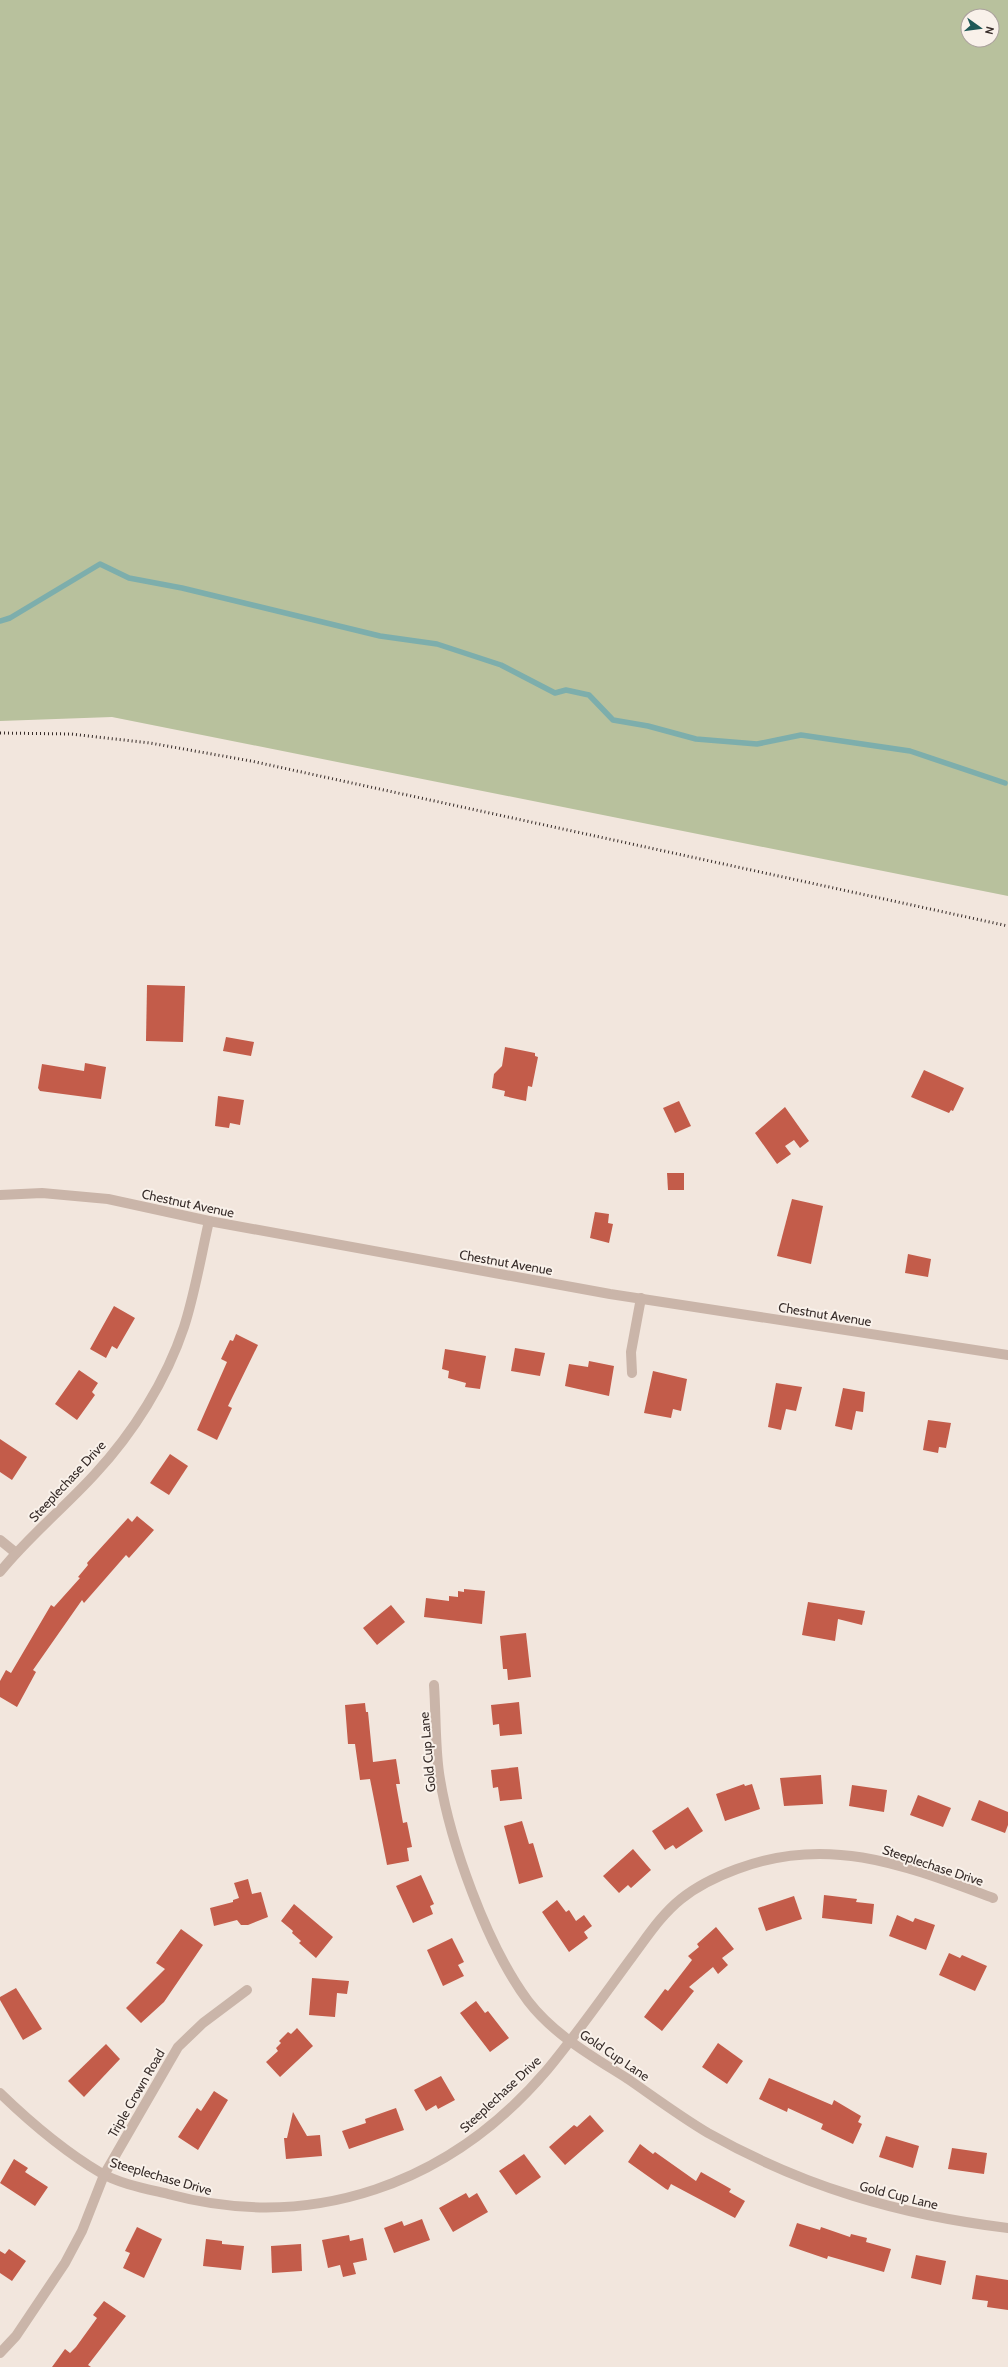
<svg xmlns="http://www.w3.org/2000/svg" width="1008" height="2367" font-family="Cabin,sans-serif">
	<rect width="100%" height="100%" fill="#f2e6dd"/>
	<!-- green -->
	<path fill="#b8c19d" fill-rule="evenodd" d="M0,0h1008v896l-896,-179 -112,4zM968,16h24v24h-24z"/>
	<g fill="none" stroke-linecap="round" stroke-linejoin="round">
		<!-- stream -->
		<polyline stroke="#7daeac" stroke-width="5.5" points="0,621 10,618 100,564 129,578 182,588 380,636 437,644 501,665 555,693 566,690 589,695 613,720 648,726 696,739 757,744 801,735 910,751 1005,783"/>
	</g>
	<!-- building -->
	<g fill="#c35c4a">
		<polygon points="147,985 185,986 183,1042 146,1041"/>
		<polygon points="226,1037 254,1042 251,1056 223,1051"/>
		<polygon points="505,1047 535,1053 535,1056 538,1057 532,1087 528,1086 526,1101 504,1096 505,1091 492,1088 494,1074 502,1066"/>
		<polygon points="85,1063 106,1067 101,1099 40,1091 38,1088 42,1064 84,1071"/>
		<polygon points="924,1070 964,1088 953,1111 951,1110 949,1113 911,1097"/>
		<polygon points="218,1096 244,1100 240,1125 230,1123 229,1128 215,1126"/>
		<polygon points="679,1101 691,1126 675,1133 663,1108"/>
		<polygon points="785,1107 809,1141 800,1148 794,1140 785,1146 791,1154 777,1164 755,1133"/>
		<polygon points="667,1173 684,1173 684,1190 668,1190"/>
		<polygon points="792,1199 823,1206 811,1264 777,1256"/>
		<polygon points="595,1212 609,1214 608,1223 613,1224 609,1243 590,1238"/>
		<polygon points="908,1254 931,1259 928,1277 905,1273"/>
		<polygon points="114,1306 135,1318 117,1349 112,1346 106,1358 90,1349"/>
		<polygon points="236,1334 258,1345 228,1406 232,1408 217,1440 197,1430 227,1362 221,1359 230,1340 233,1341"/>
		<polygon points="515,1348 545,1353 540,1376 511,1371"/>
		<polygon points="445,1349 486,1356 480,1389 465,1387 466,1383 448,1378 449,1371 442,1369"/>
		<polygon points="589,1361 614,1366 609,1396 565,1386 569,1364 588,1367"/>
		<polygon points="79,1370 98,1383 92,1392 95,1395 77,1420 55,1404"/>
		<polygon points="653,1371 687,1379 681,1411 673,1409 671,1418 644,1413"/>
		<polygon points="776,1383 802,1387 796,1411 786,1409 781,1430 768,1427"/>
		<polygon points="843,1388 865,1392 863,1412 856,1411 852,1430 835,1426"/>
		<polygon points="928,1420 951,1423 946,1448 939,1447 938,1453 923,1450"/>
		<polygon points="0,1439 27,1457 12,1480 0,1472"/>
		<polygon points="170,1454 188,1466 169,1495 150,1483"/>
		<polygon points="137,1516 154,1530 129,1558 126,1555 84,1603 82,1600 33,1670 36,1672 17,1707 0,1697 0,1681 6,1670 11,1673 51,1605 54,1607 80,1578 78,1577 88,1565 87,1563 128,1518 132,1522"/>
		<polygon points="464,1589 485,1591 482,1624 424,1617 426,1598 449,1601 449,1596 458,1597 458,1591 464,1592"/>
		<polygon points="808,1602 865,1611 862,1625 838,1619 835,1641 802,1635"/>
		<polygon points="391,1605 405,1622 377,1645 363,1628"/>
		<polygon points="526,1633 531,1677 508,1680 507,1669 503,1669 500,1636"/>
		<polygon points="519,1702 522,1734 500,1736 499,1724 493,1725 491,1705"/>
		<polygon points="365,1703 366,1712 368,1712 373,1762 396,1759 400,1784 396,1784 403,1823 407,1822 412,1847 407,1848 409,1861 387,1865 370,1779 360,1780 355,1744 348,1744 345,1705"/>
		<polygon points="518,1767 522,1799 500,1801 498,1787 493,1788 491,1770"/>
		<polygon points="821,1775 823,1804 784,1806 780,1778"/>
		<polygon points="744,1784 745,1786 752,1784 760,1809 725,1821 716,1794"/>
		<polygon points="852,1785 887,1790 884,1812 849,1806"/>
		<polygon points="918,1795 951,1808 943,1827 910,1815"/>
		<polygon points="979,1800 1008,1812 1008,1825 1005,1833 971,1820"/>
		<polygon points="688,1807 703,1831 676,1849 673,1845 665,1850 652,1831"/>
		<polygon points="522,1821 529,1844 533,1843 543,1877 519,1884 504,1826"/>
		<polygon points="633,1849 651,1870 631,1888 628,1885 619,1893 603,1876"/>
		<polygon points="421,1875 434,1904 430,1906 433,1914 413,1923 396,1886"/>
		<polygon points="248,1879 252,1894 261,1892 268,1917 248,1925 241,1925 237,1920 214,1926 210,1908 233,1902 233,1900 239,1898 234,1883"/>
		<polygon points="824,1895 857,1899 856,1902 874,1904 872,1924 822,1918"/>
		<polygon points="794,1896 802,1919 766,1931 758,1908"/>
		<polygon points="557,1900 566,1912 569,1910 576,1921 584,1915 592,1926 584,1932 588,1938 569,1952 542,1912"/>
		<polygon points="294,1904 333,1937 316,1958 299,1943 301,1941 292,1933 293,1931 281,1921"/>
		<polygon points="897,1915 913,1922 915,1918 935,1925 926,1950 889,1936"/>
		<polygon points="716,1927 734,1949 722,1958 728,1965 718,1974 713,1967 689,1987 694,1991 662,2031 644,2017 665,1989 668,1991 692,1960 688,1956 699,1947 697,1944"/>
		<polygon points="181,1929 203,1945 164,2002 141,2023 126,2008 165,1969 156,1963"/>
		<polygon points="452,1938 464,1962 458,1965 464,1976 443,1986 427,1950"/>
		<polygon points="949,1953 960,1958 962,1955 987,1966 975,1991 939,1975"/>
		<polygon points="312,1978 349,1981 347,1994 337,1993 335,2017 309,2015"/>
		<polygon points="16,1988 42,2029 23,2040 0,2000 0,1997"/>
		<polygon points="476,2001 485,2013 488,2011 509,2038 490,2052 460,2013"/>
		<polygon points="297,2028 313,2046 280,2077 266,2062 278,2051 276,2048 281,2043 279,2041 288,2032 291,2034"/>
		<polygon points="718,2043 743,2061 727,2084 702,2067"/>
		<polygon points="106,2044 120,2059 84,2097 68,2081"/>
		<polygon points="441,2076 455,2100 438,2109 436,2105 426,2111 414,2090"/>
		<polygon points="769,2078 832,2105 834,2100 861,2116 858,2122 862,2124 853,2144 821,2129 823,2124 788,2108 787,2112 759,2099"/>
		<polygon points="214,2091 228,2100 198,2150 178,2137 197,2108 201,2111"/>
		<polygon points="396,2108 404,2130 349,2149 342,2131 366,2123 365,2119"/>
		<polygon points="293,2112 307,2136 320,2135 322,2156 286,2159 284,2138 287,2138"/>
		<polygon points="590,2115 604,2131 565,2165 549,2147 574,2125 577,2127"/>
		<polygon points="886,2136 919,2146 913,2168 879,2157"/>
		<polygon points="640,2144 653,2154 655,2152 696,2181 701,2172 731,2189 729,2192 745,2201 735,2218 671,2184 668,2190 666,2189 628,2162"/>
		<polygon points="952,2148 987,2153 984,2174 948,2169"/>
		<polygon points="524,2154 541,2177 516,2195 499,2171"/>
		<polygon points="14,2159 28,2168 25,2172 48,2187 35,2206 0,2183"/>
		<polygon points="466,2193 469,2198 477,2193 488,2212 453,2232 439,2208"/>
		<polygon points="422,2219 430,2240 394,2253 384,2228 402,2221 404,2226"/>
		<polygon points="797,2223 820,2230 821,2227 850,2237 851,2234 867,2238 866,2242 891,2249 884,2272 828,2256 827,2259 789,2246"/>
		<polygon points="137,2227 162,2239 144,2278 123,2268 130,2253 125,2251"/>
		<polygon points="349,2235 350,2241 363,2238 367,2260 353,2263 356,2274 343,2277 340,2265 328,2268 322,2240"/>
		<polygon points="206,2239 222,2241 222,2244 244,2246 241,2270 203,2266"/>
		<polygon points="301,2244 302,2271 272,2273 271,2246"/>
		<polygon points="9,2249 26,2261 12,2281 0,2273 0,2251 5,2254"/>
		<polygon points="916,2255 946,2261 941,2285 911,2278"/>
		<polygon points="976,2275 1008,2280 1008,2310 987,2307 988,2301 972,2299"/>
		<polygon points="104,2301 126,2316 88,2365 91,2367 52,2367 65,2349 70,2353 76,2347 97,2318 93,2315"/>
	</g>
	<g fill="none" stroke-linecap="round" stroke-linejoin="round">
		<!-- minor -->
		<g stroke="#cab5a9" stroke-width="10">
			<polyline points="0,1195 42,1193 108,1199 209,1221 610,1294 1008,1355"/>
			<polyline points="632,1373 631,1352 641,1298"/>
			<polyline points="0,1540 16,1553"/>
			<path d="M0,1572c28,-35 64,-64 95,-98 38,-41 71,-93 89,-147 11,-34 17,-71 25,-106"/>
			<path d="M434,1685c2,29 1,59 5,88 10,67 48,173 89,228 26,34 64,55 100,78 26,18 53,38 80,54 96,54 192,82 300,95"/>
			<path d="M0,2093c31,30 64,58 101,80 19,11 46,16 67,21 145,39 282,-10 379,-124 30,-36 57,-75 85,-113 15,-20 29,-42 49,-58 16,-13 37,-23 56,-30 92,-35 170,-3 256,29"/>
			<polyline points="0,2353 16,2336 65,2263 82,2231 104,2175 178,2047 203,2023 247,1990"/>
		</g>
		<!-- rail -->
		<polyline stroke="#372c29" stroke-width="3" stroke-dasharray="1 3" stroke-linecap="butt" points="0,733 71,734 150,743 251,761 1008,926"/>
	</g>
	<g text-anchor="middle" dominant-baseline="central" stroke-width="4" stroke-linejoin="round" paint-order="stroke">
		<!-- street labels -->
		<g font-size="13" fill="#372c29" stroke="#f9f1ea">
			<text transform="translate(188 1203) rotate(12)">Chestnut Avenue</text>
			<text transform="translate(506 1262) rotate(10)">Chestnut Avenue</text>
			<text transform="translate(825 1314) rotate(9)">Chestnut Avenue</text>
			<text transform="translate(67 1481) rotate(-47)">Steeplechase Drive</text>
			<text transform="translate(427 1752) rotate(-95)">Gold Cup Lane</text>
			<text transform="translate(933 1865) rotate(18)">Steeplechase Drive</text>
			<text transform="translate(615 2055) rotate(34)">Gold Cup Lane</text>
			<text transform="translate(136 2093) rotate(-60)">Triple Crown Road</text>
			<text transform="translate(500 2094) rotate(-43)">Steeplechase Drive</text>
			<text transform="translate(161 2176) rotate(16)">Steeplechase Drive</text>
			<text transform="translate(899 2195) rotate(14)">Gold Cup Lane</text>
		</g>
	</g>
	<!-- north arrow -->
	<g transform="translate(980 28) rotate(104)"><circle r="19" fill="#f9f1ea" stroke="#aba29d"/>
	<path d="M0-3L7 15L0 10L-7 15Z" fill="#1f5857"/>
	<text y="-6" font-size="11" font-weight="bold" text-anchor="middle" fill="#372c29">N</text>
	</g>
</svg>
